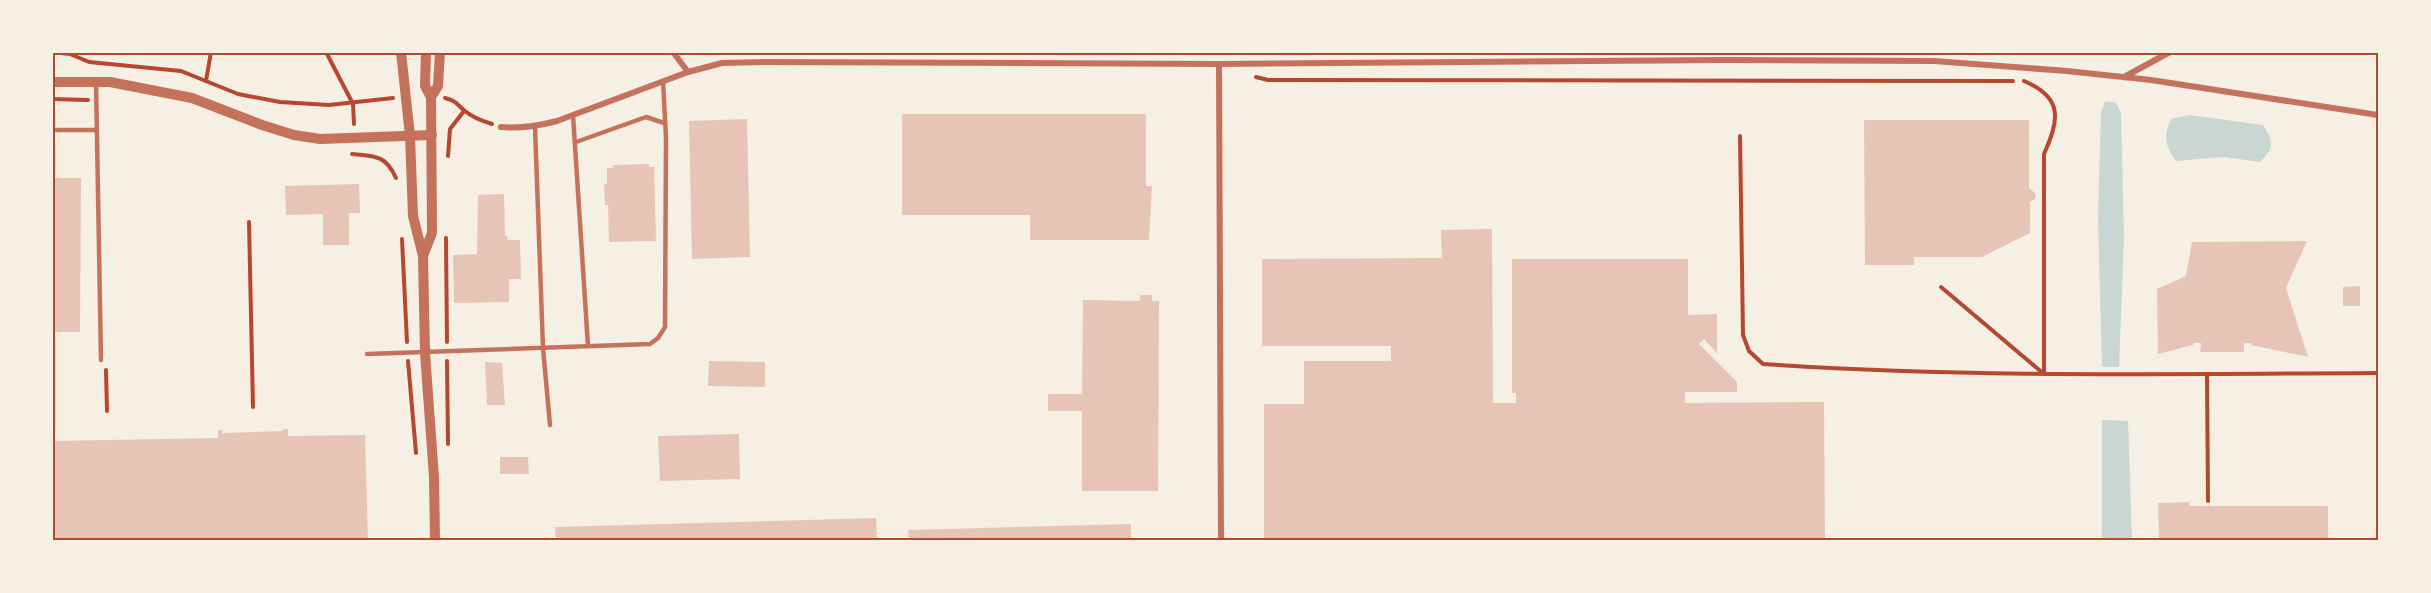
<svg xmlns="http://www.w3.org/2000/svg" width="2431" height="593" font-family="'Varela Round',sans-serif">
	<rect width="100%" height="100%" fill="#f6efe4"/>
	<!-- water -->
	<g fill="#c9d6d2">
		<polygon points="2105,101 2116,103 2121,113 2124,238 2119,367 2102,367 2098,219 2101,112"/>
		<path d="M2189,115l74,10c11,18 12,22 -3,37l-36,-5 -48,4c-11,-16 -13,-24 -5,-42z"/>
		<polygon points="2102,420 2128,421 2132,540 2102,540"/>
	</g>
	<!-- building -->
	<g fill="#e6c5b7">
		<polygon points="902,114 1146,114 1146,186 1152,186 1149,240 1030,240 1030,215 902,215"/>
		<polygon points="747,119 750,257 692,259 689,121"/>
		<polygon points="1864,120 2029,120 2029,188 2036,194 2035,199 2030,202 2030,233 1982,257 1914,257 1914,265 1865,265"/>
		<polygon points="649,164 649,167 654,167 656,241 609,242 608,205 605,205 604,184 607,184 607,168 613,168 613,165"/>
		<polygon points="52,178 81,178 80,332 52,332"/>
		<polygon points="359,184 360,213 349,213 349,245 323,245 323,214 286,215 285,186"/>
		<polygon points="504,194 505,236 507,236 508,240 520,240 521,279 509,279 509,302 454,303 453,255 477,254 478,195"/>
		<polygon points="1492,229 1493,403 1516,403 1516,393 1512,393 1512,259 1688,259 1688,315 1717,314 1717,353 1704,339 1699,344 1737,382 1737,392 1685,392 1685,403 1824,402 1825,540 1264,540 1264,404 1304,404 1304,361 1391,361 1391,346 1262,346 1262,259 1442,258 1441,230"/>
		<polygon points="2307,241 2286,288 2308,357 2251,345 2251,343 2244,343 2244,352 2200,352 2201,343 2194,343 2193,345 2158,354 2157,289 2186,276 2192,242"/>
		<polygon points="2360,286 2360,306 2343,306 2343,287"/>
		<polygon points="1140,295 1152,295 1152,301 1159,301 1158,491 1082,491 1082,411 1048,411 1048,394 1082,394 1083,300 1140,301"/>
		<polygon points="709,361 765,362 765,387 708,386"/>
		<polygon points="485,362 502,363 505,405 487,405"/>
		<polygon points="283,429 288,429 288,436 365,435 368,540 52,540 52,441 218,438 218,430 223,430 222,433 283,431"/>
		<polygon points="739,434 740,479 660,481 658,436"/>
		<polygon points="500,457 528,457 529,474 500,474"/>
		<polygon points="2189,502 2189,506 2328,506 2328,540 2159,540 2158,503"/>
		<polygon points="876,518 877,540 556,540 555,527"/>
		<polygon points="1131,524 1131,540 909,540 908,530"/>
	</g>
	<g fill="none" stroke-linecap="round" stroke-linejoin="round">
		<!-- path -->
		<g stroke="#b5482f" stroke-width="4">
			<polyline points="326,52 353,104 354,124"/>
			<polyline points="60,53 70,54 89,62 181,71 238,94 280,102 329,105 393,98"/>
			<polyline points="1256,77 1268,80 2013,81"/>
			<polyline points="206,81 211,52"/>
			<path d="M445,98c12,3 11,6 20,13 8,7 17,10 27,13"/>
			<polyline points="52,99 88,100"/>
			<path d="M1740,136l3,199 6,16 14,13c205,14 410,10 615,9"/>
			<path d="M352,154c23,2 34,1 44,24"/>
			<polyline points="448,156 450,129 464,111"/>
			<polyline points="249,222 253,407"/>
			<polyline points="446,238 447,342"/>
			<polyline points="402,239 407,342"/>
			<path d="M1941,287l103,87v-220c15,-34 20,-56 -20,-73"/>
			<polyline points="408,361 416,453"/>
			<polyline points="447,361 448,444"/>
			<polyline points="106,370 107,411"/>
			<polyline points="2207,374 2208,501"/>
		</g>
		<!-- service -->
		<g stroke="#c5725c" stroke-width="4.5">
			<polyline points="52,59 53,82"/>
			<polyline points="96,82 101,360"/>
			<polyline points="573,115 588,346"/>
			<polyline points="535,127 543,348 550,425"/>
			<polyline points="52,130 96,130"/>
			<polyline points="576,142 646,117 664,123"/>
			<polyline points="367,354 650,344 658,338 665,327 666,138 663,81"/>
		</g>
		<!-- minor -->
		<g stroke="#c5725c" stroke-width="6">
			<polyline points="673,52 688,72"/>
			<polyline points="1219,64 1221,540"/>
			<polyline points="2124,77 2170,52"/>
			<path d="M501,127c20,2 37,-1 56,-6l131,-49 34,-9 45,-1 452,2 506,-4 209,1 133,10 84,9 227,35"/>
		</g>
		<!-- tertiary -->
		<g stroke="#c5725c" stroke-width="10">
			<polyline points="401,52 410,136 413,216 423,256 425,353 434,477 435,540"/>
			<polyline points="52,82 110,82 192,98 262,125 294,135 320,139 432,135"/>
			<polyline points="431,97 438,86 440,52"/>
			<polyline points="423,256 432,233 431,97 425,86 426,52"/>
		</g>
	</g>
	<!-- border -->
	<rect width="2431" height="593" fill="none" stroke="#f6efe4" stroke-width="108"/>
	<rect x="54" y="54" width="2323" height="485" fill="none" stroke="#b5482f" stroke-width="2"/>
</svg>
